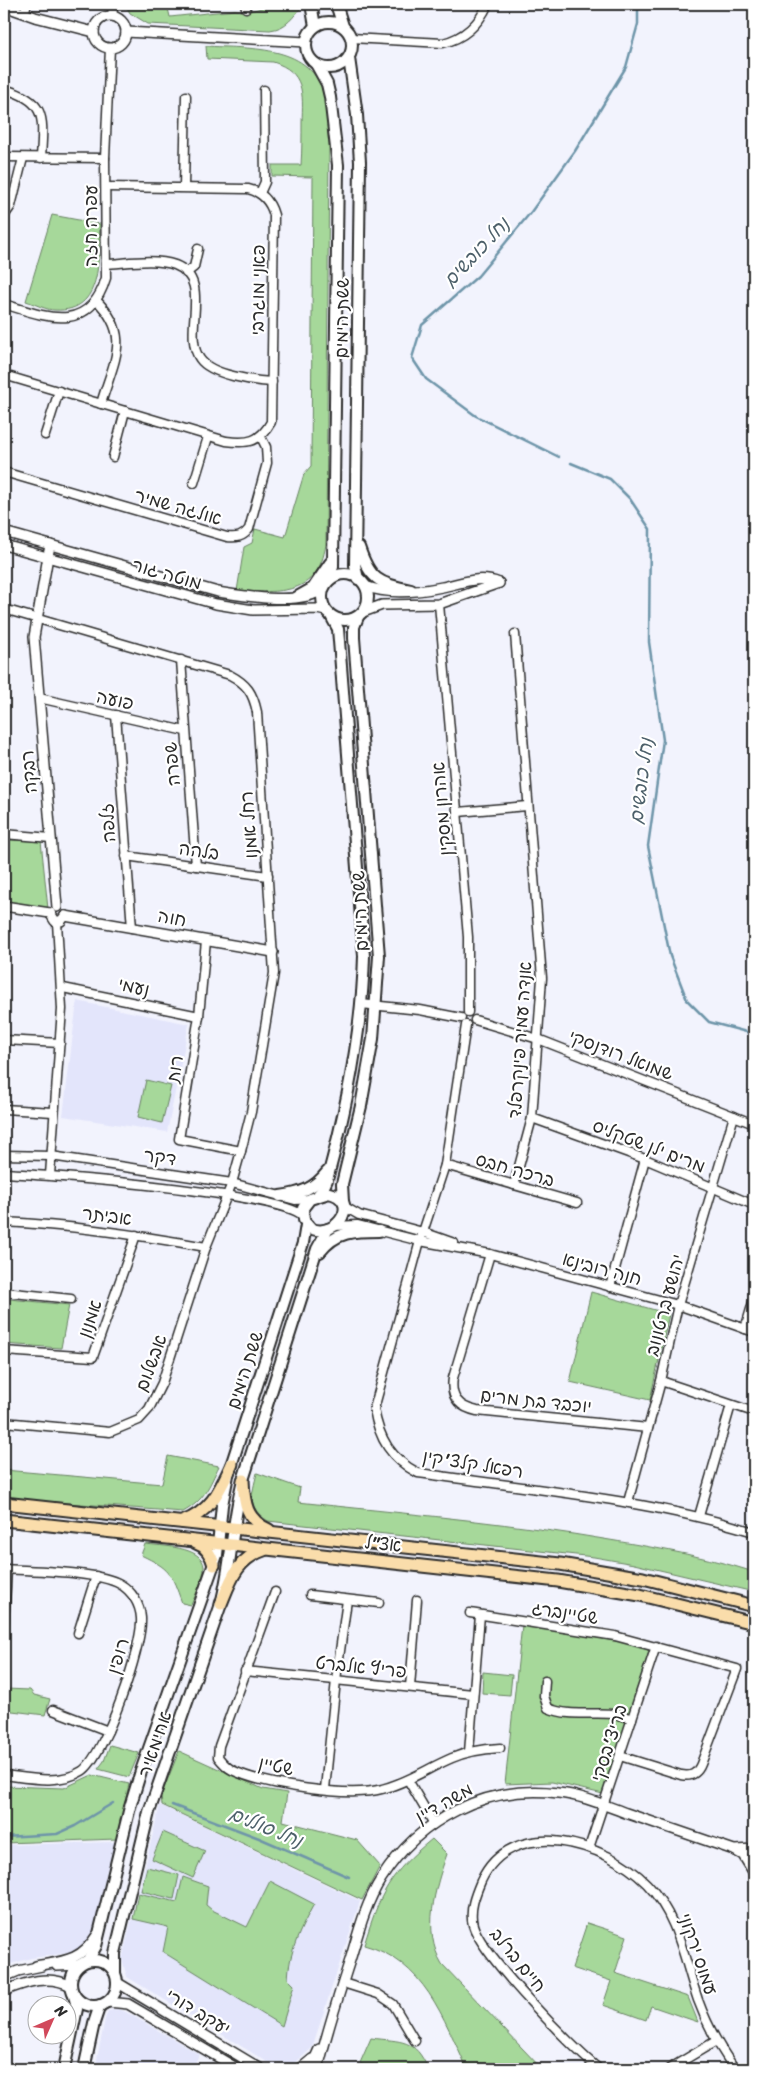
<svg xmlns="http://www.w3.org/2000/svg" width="758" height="2073" font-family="Sriracha,'Playpen Sans Hebrew',sans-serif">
	<rect width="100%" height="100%" fill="#f2f3fd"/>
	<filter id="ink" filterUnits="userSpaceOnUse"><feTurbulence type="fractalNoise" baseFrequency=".02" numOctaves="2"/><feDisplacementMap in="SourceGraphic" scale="10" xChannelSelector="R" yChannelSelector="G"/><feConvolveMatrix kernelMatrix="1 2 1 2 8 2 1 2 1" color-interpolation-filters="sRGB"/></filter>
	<g filter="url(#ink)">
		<!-- built -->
		<g fill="#e3e5fb">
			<polygon points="77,1001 189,1024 167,1132 63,1116"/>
			<polygon points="160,1805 360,1901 312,2048 294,2064 282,2066 269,2063 127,1977 122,1959"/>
			<polygon points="116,1842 106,1874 98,1916 93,1932 85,1946 75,1952 31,1958 4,1966 4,1845"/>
			<polygon points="117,2009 126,2012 199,2054 193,2069 95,2069 105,2019 108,2011"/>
		</g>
		<!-- green -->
		<g fill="#a6d89a" stroke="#688262">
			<path d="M125,4h42l3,13 65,-7 11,2 31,-8h27c-11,13 -17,24 -34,26l-122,-6 -18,-11z"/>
			<path d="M206,46c40,3 102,-3 117,46 5,16 4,36 6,53l-3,399c-8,53 -47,48 -89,47l7,-44 8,-4 3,-14 30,8 19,-63 7,-8 2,-289 -41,-1v-11h29c1,-15 1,-29 1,-43 1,-29 3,-50 -29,-60l-66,-3z"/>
			<path d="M52,215l48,9c-2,33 4,89 -45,86 -9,0 -20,-6 -29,-9z"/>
			<polygon points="4,840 41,841 48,909 4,902"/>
			<polygon points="146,1080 171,1086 162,1123 138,1117"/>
			<polygon points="591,1292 669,1314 650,1400 570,1382"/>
			<polygon points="9,1299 69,1305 61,1348 4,1344"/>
			<path d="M168,1456l51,10c-10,20 -14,34 -36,46l-179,-14v-28l158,14z"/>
			<path d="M257,1473l43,15 -2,14c92,10 184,18 275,32 61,10 122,19 181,38v20l-120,-28 -40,-7 -326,-36c-22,-14 -16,-26 -11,-48z"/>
			<path d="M145,1544c15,2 58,2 59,23 0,11 -8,27 -13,38l-9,-2c-11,-31 -12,-34 -41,-48z"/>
			<polygon points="522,1625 645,1646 649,1652 603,1794 552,1782 505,1784"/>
			<polygon points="483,1672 512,1675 510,1695 482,1693"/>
			<polygon points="6,1689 30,1690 34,1695 50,1699 45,1715 4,1710"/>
			<polygon points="110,1745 139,1753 129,1777 98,1769 104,1761"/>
			<polygon points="179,1751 263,1789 287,1793 283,1821 357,1840 380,1866 362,1900 162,1805 161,1796"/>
			<polygon points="92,1775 129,1784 117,1839 4,1843 4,1786 64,1788"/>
			<polygon points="163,1832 205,1851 193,1878 152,1859"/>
			<path d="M432,1839l15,15c-12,34 -25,77 -5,110l100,105h-75c-24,-52 -43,-108 -103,-124 16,-52 25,-71 68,-106z"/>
			<polygon points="147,1867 179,1875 174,1899 141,1891"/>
			<path d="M183,1877l25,9 -2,19 6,5 35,17 23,-46 44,23c-13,24 -25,47 -26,75l6,6 -12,41 -119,-74 5,-25 -35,-8 5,-26 39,9z"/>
			<polygon points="587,1923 627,1936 615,1973 688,1997 698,2022 651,2006 646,2020 603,2005 611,1981 572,1968"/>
			<path d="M371,2038c31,4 44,0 57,31h-58l-10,-6z"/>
		</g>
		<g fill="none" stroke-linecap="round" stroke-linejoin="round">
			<!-- stream -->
			<g stroke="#6e95a9" stroke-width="2.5">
				<polyline points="559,457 476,416 426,379 412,358 422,325 478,276 531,212 575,151 626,67 638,24 638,4"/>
				<polyline points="571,463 610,479 630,499 650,529 649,642 663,740 648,846 670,956 687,1000 709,1022 754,1034"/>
				<polyline points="172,1805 259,1838 349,1877"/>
				<polyline points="4,1837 57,1834 75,1826 113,1803"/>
			</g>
			<!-- minor casing -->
			<g stroke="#2b2b2b" stroke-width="11">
				<g id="minor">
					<polyline points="112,4 113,16"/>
					<polyline points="245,4 246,8"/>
					<polyline points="24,13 27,4"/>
					<path d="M351,38l92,5c21,-5 36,-19 45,-39"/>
					<path d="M4,89c44,12 39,30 37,69"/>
					<polyline points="4,157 105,158"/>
					<polyline points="184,187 186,96"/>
					<polyline points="260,193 265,182 264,90"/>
					<polyline points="4,216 11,206 23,158"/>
					<path d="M106,264c21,-1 49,-6 69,1 39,15 6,68 25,94 11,16 54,22 72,23"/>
					<polyline points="186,273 194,267 198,249"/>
					<path d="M96,300c37,36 17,61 5,104"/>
					<path d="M4,304c42,13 85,31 102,-26l-1,-120 5,-110"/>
					<path d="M4,375l222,66c22,3 34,1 45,-19l3,-207c-4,-14 -12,-23 -26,-26l-142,-2"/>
					<polyline points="45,435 59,391"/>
					<polyline points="113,457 125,411"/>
					<path d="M4,472l223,65c10,1 16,0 22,-8l18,-66 -1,-16 -5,-10"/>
					<polyline points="194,483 208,437"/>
					<polyline points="439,604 468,937 468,1012"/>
					<path d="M4,609l226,66c17,9 23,18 27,37l17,261 -23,139 -10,39 -9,32 -26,64 -44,136 -13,26 -10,11 -29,12 -106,-10"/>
					<polyline points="181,660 196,866"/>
					<polyline points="39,698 185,731"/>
					<polyline points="116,715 132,928"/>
					<polyline points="458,812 527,806"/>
					<polyline points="4,834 51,838"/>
					<polyline points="126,856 268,876"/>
					<polyline points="206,941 199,1016 179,1139 241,1151"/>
					<polyline points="63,988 199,1016"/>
					<polyline points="361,1004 420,1010 461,1018"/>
					<polyline points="475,1020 538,1039 754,1124"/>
					<path d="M466,1025l-21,140 -25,76 -46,168c5,30 17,50 44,64 113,16 227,26 336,59"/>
					<polyline points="4,1040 60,1043"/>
					<polyline points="4,1109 53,1112"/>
					<polyline points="532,1118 645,1159 754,1205"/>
					<polyline points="4,1155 51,1156 232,1183 295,1200 310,1199"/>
					<polyline points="445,1165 577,1203"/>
					<path d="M4,1173c43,2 277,20 299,43"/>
					<polyline points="50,1175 62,1009 57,922"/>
					<polyline points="514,1185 532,1118 542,978 515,634"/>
					<polyline points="345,1207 359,1215 423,1232 454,1243"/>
					<path d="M4,1222c68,3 135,13 202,25"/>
					<polyline points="334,1226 357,1225 420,1241 490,1254 678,1305 754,1332"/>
					<path d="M490,1254l-37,124c-3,19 5,29 24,33l171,17"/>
					<polyline points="610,1287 645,1159"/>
					<polyline points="4,1292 71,1299"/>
					<polyline points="745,1329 754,1299"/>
					<polyline points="4,1351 93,1357 136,1235"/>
					<polyline points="661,1381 754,1412"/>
					<polyline points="628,1502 661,1381 678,1305 734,1116"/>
					<polyline points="699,1516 731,1405"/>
					<path d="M4,1569c27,2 94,2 116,15 12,7 20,20 21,34 2,28 -36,138 -59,153 -22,14 -54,7 -78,4"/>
					<path d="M275,1592l-56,154 -1,11c4,5 8,10 14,13 31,15 117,28 150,19 25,-6 46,-21 70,-31 16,-7 31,-9 48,-10"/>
					<polyline points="310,1595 379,1603"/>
					<path d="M470,1613l145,23 122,33 -36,95c-4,10 -10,13 -20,11l-61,-19"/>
					<polyline points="4,1622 7,1569"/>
					<polyline points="78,1633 96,1576"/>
					<polyline points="245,1671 473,1694"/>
					<path d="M545,1681l-1,15 4,12c28,12 57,-1 84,11"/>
					<polyline points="410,1687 417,1600"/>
					<polyline points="53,1710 108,1731"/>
					<polyline points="469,1752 480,1615"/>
					<polyline points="408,1780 434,1824"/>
					<polyline points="325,1789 336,1680 347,1600"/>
					<polyline points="589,1848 656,1646"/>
					<polyline points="343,1983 378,1994 393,2004 415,2041"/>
					<path d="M599,2069c-26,-20 -118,-115 -126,-144 -4,-15 2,-30 8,-44 31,-67 125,-39 166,3 31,32 37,75 51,116 9,25 21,47 37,69"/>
					<polyline points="669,2069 716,2041"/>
				</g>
			</g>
			<!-- tertiary casing -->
			<g stroke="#2b2b2b" stroke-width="12">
				<g id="tertiary">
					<polyline points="4,6 35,17 94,32"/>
					<circle cx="110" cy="32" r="16"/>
					<polyline points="126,32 306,42"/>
					<path d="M4,532l214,60c26,4 84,14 105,-3"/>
					<polyline points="4,545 216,604 253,610 317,609 326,611"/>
					<polyline points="50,545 34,637 57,907"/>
					<path d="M365,586c23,9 53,6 77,1 20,-4 38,-12 57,-4"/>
					<polyline points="363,612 382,605 439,604 499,583"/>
					<polyline points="4,906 50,913"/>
					<polyline points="50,913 55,921 61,921 65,916"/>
					<polyline points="65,916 273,952"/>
					<polyline points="736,1850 754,1849"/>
					<path d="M36,1966c28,-5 45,-5 61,-31"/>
					<polyline points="57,1966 79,1965"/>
					<polyline points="4,1977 18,1971 42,1966"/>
					<polyline points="118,1983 261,2069"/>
					<path d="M4,1991c22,-9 45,-17 67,-5"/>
					<polyline points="108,2002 128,2004 238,2069"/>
					<polyline points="300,2069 312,2059"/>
					<polyline points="310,2069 319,2049"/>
					<path d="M318,2069c9,-38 21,-75 33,-112 8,-27 15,-54 30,-78 38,-60 105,-95 177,-86 23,2 46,12 68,20 36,12 72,25 108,37l9,5 11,18"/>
				</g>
			</g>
			<!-- secondary casing -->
			<g stroke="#2b2b2b" stroke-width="14">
				<g id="secondary">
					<polyline points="311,4 315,26"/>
					<polyline points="336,4 343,26"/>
					<circle cx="329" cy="45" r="23"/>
					<polyline points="349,58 357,115 360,162 355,565 358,579"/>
					<polyline points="316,64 327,84 330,97 338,165 333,566 330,579"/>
					<path d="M359,547c11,33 19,36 52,43"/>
					<circle cx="345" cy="597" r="23"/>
					<polyline points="297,597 313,588 330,563"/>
					<path d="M329,1193c32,7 9,45 -17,36l-8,-9 -1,-12 7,-9z"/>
					<path d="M318,1195l5,-6 4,-9c20,-73 35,-148 37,-224l-25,-315 -1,-12 -7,-13"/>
					<path d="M280,1196c21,-3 34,-7 47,-24"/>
					<polyline points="343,1202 342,1184 361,1106 373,1039 379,956 354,638 354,627 358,617"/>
					<path d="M320,1252c16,-21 34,-21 59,-21"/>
					<circle cx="94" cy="1983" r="23"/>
					<polyline points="88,1960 96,1946 130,1807 141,1771 217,1555 222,1505 228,1475 303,1243 306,1225"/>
					<path d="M115,1972v-19l34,-141 72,-208c11,-41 11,-83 22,-124l74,-231 11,-20"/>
					<polyline points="64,2069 77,2009 74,1994"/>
					<polyline points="84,2069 94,2023 100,2005"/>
				</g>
			</g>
			<!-- primary casing -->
			<g stroke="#2b2b2b" stroke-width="15">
				<g id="primary">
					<path d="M243,1480c1,23 3,40 26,50"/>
					<polyline points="4,1503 560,1564 643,1578 754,1606"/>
					<polyline points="4,1520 558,1581 640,1595 754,1623"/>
					<path d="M182,1522c29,-10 38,-32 50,-58"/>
					<path d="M196,1543c10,3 15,11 18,22"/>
					<path d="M221,1604c10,-25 16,-45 43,-54"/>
				</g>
			</g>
			<!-- minor -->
			<use href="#minor" stroke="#fff" stroke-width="8"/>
			<!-- tertiary -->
			<use href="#tertiary" stroke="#fff" stroke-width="9"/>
			<!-- secondary -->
			<use href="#secondary" stroke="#fff" stroke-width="10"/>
			<!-- primary -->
			<use href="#primary" stroke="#faddab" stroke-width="11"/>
		</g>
	</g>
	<g text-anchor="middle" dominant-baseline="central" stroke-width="4.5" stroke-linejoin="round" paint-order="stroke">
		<!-- street labels -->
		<g font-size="18" fill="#2b2b2b" stroke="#fff">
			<text transform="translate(91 226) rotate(-90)">עפרה חזה</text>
			<text transform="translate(258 290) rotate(-89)">פאני מוגרבי</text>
			<text transform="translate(342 318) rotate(-89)">ששת הימים</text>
			<text transform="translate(178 507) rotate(16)">אולגה שמיר</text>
			<text transform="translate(167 574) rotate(16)">מוטה גור</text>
			<text transform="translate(115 700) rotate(12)">פועה</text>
			<text transform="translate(172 764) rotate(-95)">שפרה</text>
			<text transform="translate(29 772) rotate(-95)">רבקה</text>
			<text transform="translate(442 809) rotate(-95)">אהרון מסקין</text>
			<text transform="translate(108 823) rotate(-94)">זלפה</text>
			<text transform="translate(249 825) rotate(-94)">רחל אמנו</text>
			<text transform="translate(199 851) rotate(8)">בלהה</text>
			<text transform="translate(360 911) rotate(-93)">ששת הימים</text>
			<text transform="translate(172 918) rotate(10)">חוה</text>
			<text transform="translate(134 987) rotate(12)">נעמי</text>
			<text transform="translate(520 1040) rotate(-86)">אנדה עמיר פינקרפלד</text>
			<text transform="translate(621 1055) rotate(21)">שמואל רודנסקי</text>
			<text transform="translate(175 1069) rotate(-81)">רות</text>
			<text transform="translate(649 1146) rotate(21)">מרים ילן שטקליס</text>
			<text transform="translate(160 1157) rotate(8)">דקר</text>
			<text transform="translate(515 1170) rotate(16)">ברכה חבס</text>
			<text transform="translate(107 1216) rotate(7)">אביתר</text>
			<text transform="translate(602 1269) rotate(15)">חנה רובינא</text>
			<text transform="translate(665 1305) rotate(-75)">יהושע ברטונוב</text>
			<text transform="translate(90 1319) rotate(-71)">אמנון</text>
			<text transform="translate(151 1363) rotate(-70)">אבשלום</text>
			<text transform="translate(245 1370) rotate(-72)">ששת הימים</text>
			<text transform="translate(536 1401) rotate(6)">יוכבד בת מרים</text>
			<text transform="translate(473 1464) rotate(9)">רפאל קלצ'קין</text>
			<text transform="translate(383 1544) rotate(6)">אצ"ל</text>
			<text transform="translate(565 1613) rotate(9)">שטיינברג</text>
			<text transform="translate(118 1656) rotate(-73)">רופין</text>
			<text transform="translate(361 1667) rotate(6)">פריץ אלברט</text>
			<text transform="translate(609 1743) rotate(-72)">בריצ'בסקי</text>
			<text transform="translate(155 1744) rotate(-71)">אחימאיר</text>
			<text transform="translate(276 1766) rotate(12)">שטיין</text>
			<text transform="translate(444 1803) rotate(-29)">משה דיין</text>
			<text transform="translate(698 1954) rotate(71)">עמוס ירקוני</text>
			<text transform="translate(518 1960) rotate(51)">חיים ברלב</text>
			<text transform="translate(198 2012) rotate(31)">יעקב דורי</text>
		</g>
		<!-- water labels -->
		<g font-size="19" font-style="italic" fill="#4d606a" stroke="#fff">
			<text transform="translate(476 252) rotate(-47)">נחל כובשים</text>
			<text transform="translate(641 781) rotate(-83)">נחל כובשים</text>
			<text transform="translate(266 1827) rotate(22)">נחל סוללים</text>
		</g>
	</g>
	<!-- margin -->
	<rect width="758" height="2073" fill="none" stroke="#fff" stroke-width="20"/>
	<rect x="10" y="10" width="738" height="2053" fill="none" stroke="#2b2b2b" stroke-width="2" filter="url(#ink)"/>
	<!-- north arrow -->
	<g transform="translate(52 2020) rotate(45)"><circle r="24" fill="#ffffff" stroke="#aaaaaa"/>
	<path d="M0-4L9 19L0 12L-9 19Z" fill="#d1495b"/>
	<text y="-8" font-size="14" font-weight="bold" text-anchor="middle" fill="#2b2b2b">N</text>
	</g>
</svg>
